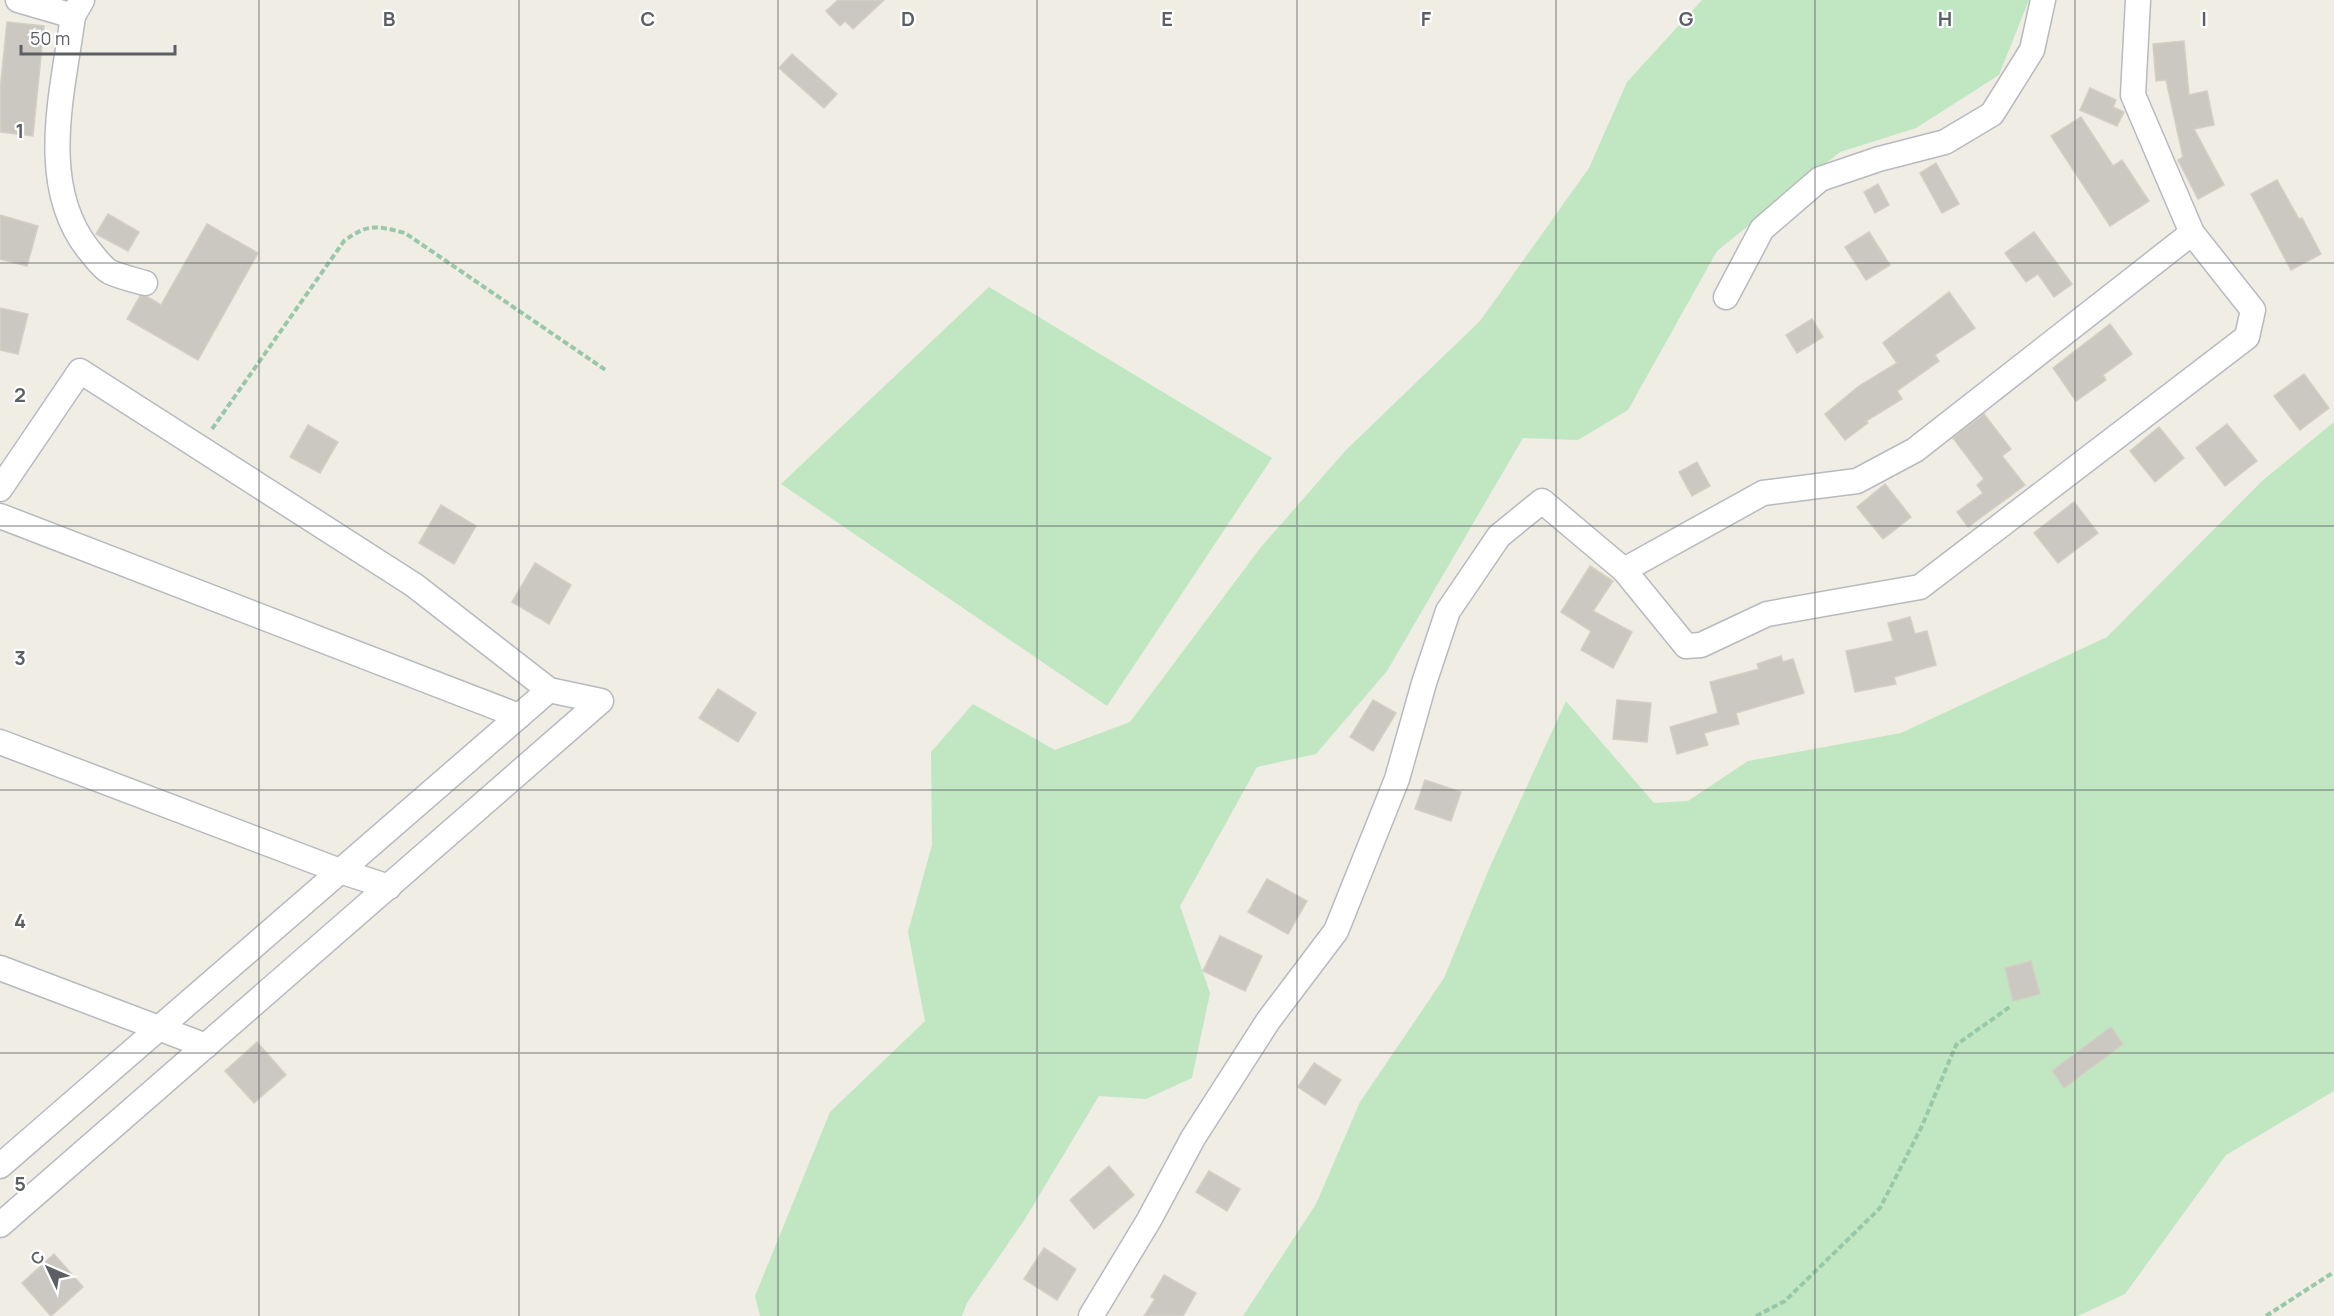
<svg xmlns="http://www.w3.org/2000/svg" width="2334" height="1316" font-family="Manrope,sans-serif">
	<rect width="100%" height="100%" fill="#efede4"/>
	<!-- green -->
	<g fill="#c0e7c1">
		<polygon points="1702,0 2029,0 1999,75 1916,128 1840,152 1717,251 1628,410 1578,440 1523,438 1387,671 1316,754 1257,767 1180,906 1210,993 1192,1078 1146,1099 1099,1096 1025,1219 967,1303 962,1316 760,1316 755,1296 830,1112 925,1021 908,932 932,845 931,752 973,704 1055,750 1130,722 1261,547 1346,450 1480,321 1589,168 1627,82"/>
		<polygon points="989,287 1272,458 1107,706 781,484"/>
		<polygon points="2334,422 2334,1091 2226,1155 2125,1294 2078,1316 1243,1316 1316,1204 1360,1102 1444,978 1489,869 1566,701 1654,803 1688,801 1748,761 1901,733 2107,637 2262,481"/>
	</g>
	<!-- building -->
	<g fill="#cac8c1" stroke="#d4cfc2" stroke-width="1.5">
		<polygon points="838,0 884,0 853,29 845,21 840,26 826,11"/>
		<polygon points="7,22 44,26 33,136 0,132 0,91"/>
		<polygon points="2184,41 2189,95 2207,91 2214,125 2194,129 2224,185 2198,199 2178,160 2183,157 2166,80 2156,81 2153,44"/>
		<polygon points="792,54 837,94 824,108 779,68"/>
		<polygon points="2090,88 2116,100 2113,107 2124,112 2117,126 2080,110"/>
		<polygon points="2081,117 2113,166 2122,160 2149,201 2110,226 2051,136"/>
		<polygon points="1936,163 1959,204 1942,213 1920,173"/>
		<polygon points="2277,180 2299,219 2302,218 2321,254 2291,270 2251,194"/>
		<polygon points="1878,184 1889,205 1875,213 1864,192"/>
		<polygon points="108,214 139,232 128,251 96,234"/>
		<polygon points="0,215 38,226 27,266 0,259"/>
		<polygon points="207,224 258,253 198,360 127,319 140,296 148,297 161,305"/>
		<polygon points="1869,232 1890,265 1866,280 1845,247"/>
		<polygon points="2034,232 2072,284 2054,297 2038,274 2026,282 2005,253"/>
		<polygon points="1949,292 1975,328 1935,355 1939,361 1897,391 1902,399 1866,421 1868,423 1845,440 1825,414 1859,386 1897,363 1883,343"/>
		<polygon points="0,308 28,314 18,354 0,350"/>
		<polygon points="1812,319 1823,337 1797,353 1786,335"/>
		<polygon points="2110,324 2132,354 2103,375 2106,380 2076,401 2053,368"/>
		<polygon points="2304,374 2329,408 2300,430 2274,396"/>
		<polygon points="1984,414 2011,449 2002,456 2025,485 1968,527 1957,512 1983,493 1977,485 1984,479 1953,438"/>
		<polygon points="2227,424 2257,461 2225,486 2196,448"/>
		<polygon points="308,425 338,442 320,473 290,457"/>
		<polygon points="2159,427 2184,458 2155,482 2130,451"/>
		<polygon points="1697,462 1710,486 1692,496 1679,472"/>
		<polygon points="1885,484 1911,517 1883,539 1857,507"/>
		<polygon points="2074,502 2098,533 2058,563 2034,533"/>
		<polygon points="441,505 476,526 454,564 419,543"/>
		<polygon points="535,563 571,585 549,624 512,602"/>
		<polygon points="1590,566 1613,581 1593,611 1632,632 1613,668 1581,650 1591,631 1561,612"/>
		<polygon points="1910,617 1915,634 1927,631 1936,665 1894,677 1896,684 1855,692 1846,651 1893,641 1888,623"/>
		<polygon points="1781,656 1783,662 1793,659 1804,693 1736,713 1739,724 1704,733 1708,745 1677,754 1670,727 1718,713 1710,682 1759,669 1757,664"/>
		<polygon points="718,689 756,713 738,742 699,718"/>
		<polygon points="1373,700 1396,713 1373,751 1350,737"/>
		<polygon points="1617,700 1651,703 1647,742 1613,739"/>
		<polygon points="1425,780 1461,792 1451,821 1415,809"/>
		<polygon points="1267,879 1307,901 1288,934 1248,912"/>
		<polygon points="1220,936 1262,956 1245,991 1203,971"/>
		<polygon points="2031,961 2040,994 2013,1001 2005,968"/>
		<polygon points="2111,1027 2123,1044 2064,1088 2052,1071"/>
		<polygon points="257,1042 286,1075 254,1103 225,1071"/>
		<polygon points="1314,1063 1341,1080 1325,1105 1298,1087"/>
		<polygon points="1109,1166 1134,1195 1094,1229 1070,1200"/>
		<polygon points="1209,1171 1240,1189 1227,1211 1196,1192"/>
		<polygon points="1044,1248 1076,1269 1057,1300 1024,1279"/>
		<polygon points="54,1254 83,1287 51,1316 22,1283"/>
		<polygon points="1164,1275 1196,1293 1183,1316 1144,1316 1155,1299 1151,1297"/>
	</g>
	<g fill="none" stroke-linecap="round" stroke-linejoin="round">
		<!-- minor casing -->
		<g stroke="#b7babe" stroke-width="27">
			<g id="minor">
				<polyline points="18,0 73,16 82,0"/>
				<path d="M73,16c-10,75 -36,168 15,233 6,7 13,18 22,23 11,5 24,8 35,11"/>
				<polyline points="1726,297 1762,229 1820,179 1879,159 1945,142 1992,114 2032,50 2043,0"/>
				<polyline points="0,489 80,371 414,585 549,690 601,701 0,1225"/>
				<polyline points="0,516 519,716"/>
				<polyline points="1624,570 1686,646 1701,645 1767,614 1920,587 2247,337 2253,310 2192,233"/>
				<polyline points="0,742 340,871 389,887"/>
				<polyline points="0,968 206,1046"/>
				<polyline points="0,1166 549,690"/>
				<polyline points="1091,1316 1149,1220 1193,1138 1268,1021 1336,931 1397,779 1424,683 1448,611 1499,536 1542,501 1624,570 1763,493 1857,481 1915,450 2192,233 2133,95 2138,0"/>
			</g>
		</g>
		<!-- path -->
		<g stroke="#99c8a8" stroke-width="4" stroke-dasharray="6 3" stroke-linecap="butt">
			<path d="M212,429l132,-188c24,-18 33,-15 61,-8l202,138"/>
			<polyline points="1756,1316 1785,1301 1880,1208 1922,1126 1956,1045 2011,1006"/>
			<polyline points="2266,1316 2334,1272"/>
		</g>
		<!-- minor -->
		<use href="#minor" stroke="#fff" stroke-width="24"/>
	</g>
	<!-- grid -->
	<path fill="none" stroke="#5c6065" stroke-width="1.5" stroke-opacity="0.55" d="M259,0v1316M519,0v1316M778,0v1316M1037,0v1316M1297,0v1316M1556,0v1316M1815,0v1316M2075,0v1316M0,263h2334M0,526h2334M0,790h2334M0,1053h2334"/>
	<g font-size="20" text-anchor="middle" font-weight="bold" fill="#5c6065" stroke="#fff" stroke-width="4.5" stroke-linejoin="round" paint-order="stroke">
		<text x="389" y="26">B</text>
		<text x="648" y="26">C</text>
		<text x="908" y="26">D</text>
		<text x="1167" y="26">E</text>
		<text x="1426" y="26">F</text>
		<text x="1686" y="26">G</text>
		<text x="1945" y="26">H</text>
		<text x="2204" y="26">I</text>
		<text x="20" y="138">1</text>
		<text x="20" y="402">2</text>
		<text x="20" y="665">3</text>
		<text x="20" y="928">4</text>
		<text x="20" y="1191">5</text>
	</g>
	<!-- north arrow -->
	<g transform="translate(48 1268) rotate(314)" stroke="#ffffff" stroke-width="4.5" paint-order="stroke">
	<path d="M0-4.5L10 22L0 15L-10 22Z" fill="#5c6065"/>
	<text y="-9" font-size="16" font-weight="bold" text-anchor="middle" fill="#5c6065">С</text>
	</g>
	<!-- scale -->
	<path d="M21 45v9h154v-9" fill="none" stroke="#5c6065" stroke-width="3"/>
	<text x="30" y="45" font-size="18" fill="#5c6065" stroke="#ffffff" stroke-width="4.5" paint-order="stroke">50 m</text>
</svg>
